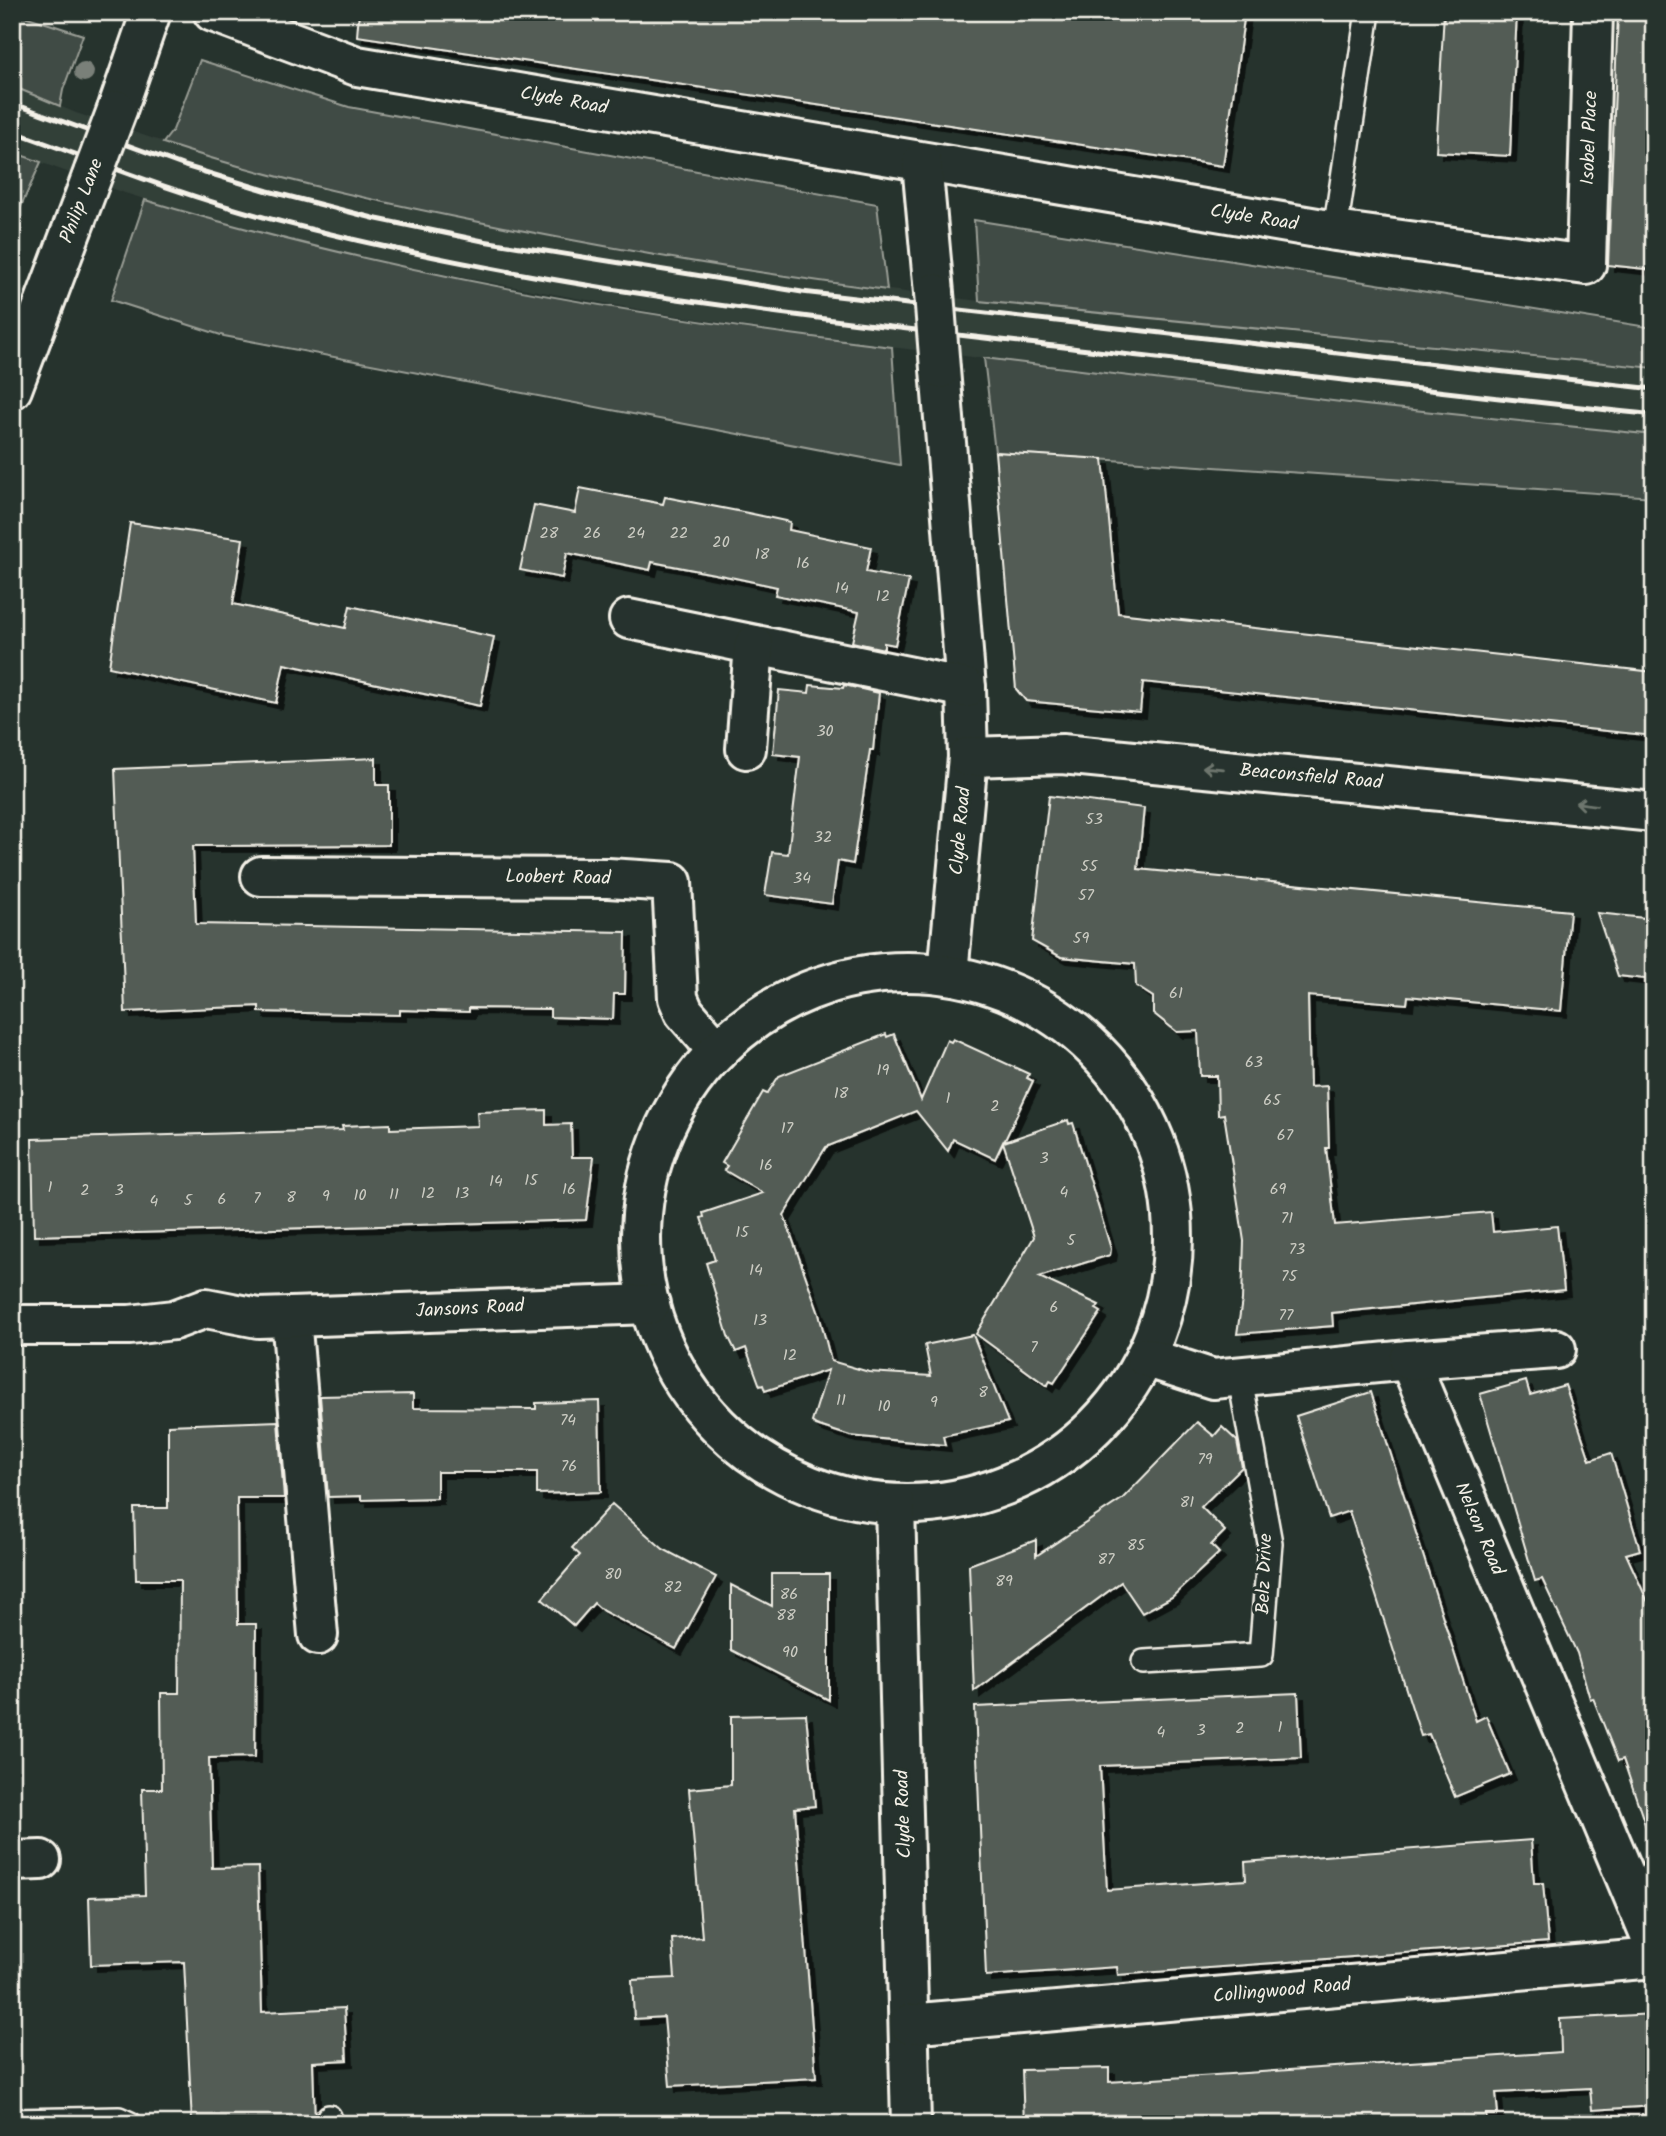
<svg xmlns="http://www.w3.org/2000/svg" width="1666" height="2136" font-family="Kalam,sans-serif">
	<defs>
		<filter id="shadow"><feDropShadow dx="6" dy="6" stdDeviation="0" flood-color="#0009"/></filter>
	</defs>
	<rect width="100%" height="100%" fill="#26332d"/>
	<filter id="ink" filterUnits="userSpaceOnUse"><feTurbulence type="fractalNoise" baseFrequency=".0143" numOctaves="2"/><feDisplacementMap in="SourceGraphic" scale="14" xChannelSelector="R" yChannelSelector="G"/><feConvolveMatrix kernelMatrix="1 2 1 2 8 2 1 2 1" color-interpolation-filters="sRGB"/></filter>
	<g filter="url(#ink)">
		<!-- built -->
		<polygon fill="#333f39" points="12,86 76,113 236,166 369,201 641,254 823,282 1021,306 1654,368 1654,435 1365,405 850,342 658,313 378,262 240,229 125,193 12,152"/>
		<!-- green -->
		<g fill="#414b45" stroke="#9a9e96" stroke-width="2">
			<polygon points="12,12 83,35 63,90 60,106 12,86"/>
			<path d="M200,60l149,47 528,97 10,86c-129,-16 -256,-38 -383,-63 -115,-23 -229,-47 -341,-84l10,-13z"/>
			<polygon points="12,152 41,162 18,213 12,211"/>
			<path d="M145,200c242,73 495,117 747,147l8,118 -676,-129 -113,-36z"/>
			<polygon points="974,220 1654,328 1654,368 979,301"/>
			<polygon points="984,358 1365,405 1654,435 1654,497 995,452"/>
		</g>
		<!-- building -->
		<g fill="#525c55" stroke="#f4f1e8" stroke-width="2" filter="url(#shadow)">
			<polygon points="359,12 1245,12 1223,166 357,36"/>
			<polygon points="1444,12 1517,12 1510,156 1436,152"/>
			<polygon points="1618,12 1654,12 1654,270 1608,265"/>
			<polygon points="995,452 1103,459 1118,613 1654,672 1654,736 1143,682 1140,712 1026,701 1016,689"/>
			<polygon points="580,488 663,504 665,497 748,513 790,522 789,530 871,547 866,572 909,580 895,645 884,643 884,649 852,642 859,612 775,595 777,587 735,578 652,562 650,570 567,553 562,578 520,570 534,505 575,513"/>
			<polygon points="130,523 243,539 233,604 345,628 350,606 494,637 480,706 284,664 276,703 109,667"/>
			<polygon points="810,685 843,688 844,685 879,693 873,750 870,750 853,864 838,861 832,904 765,895 772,852 788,854 800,757 773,754 779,690 809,693"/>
			<polygon points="376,758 376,785 389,785 389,845 193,846 196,924 626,932 625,994 614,994 613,1019 550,1017 550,1009 469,1008 469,1012 400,1010 400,1015 259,1012 259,1006 125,1012 115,769"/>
			<polygon points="1049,796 1144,808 1138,869 1570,911 1561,1011 1408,996 1407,1004 1308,996 1310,1087 1327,1086 1329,1148 1326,1148 1335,1225 1491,1212 1493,1232 1557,1226 1564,1290 1332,1313 1333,1326 1237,1334 1242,1300 1244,1241 1224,1114 1218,1115 1217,1076 1200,1076 1198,1031 1177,1032 1153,1013 1153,997 1136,986 1135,964 1061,957 1032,941"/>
			<polygon points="1597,913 1654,919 1654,980 1618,976"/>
			<polygon points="886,1034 887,1037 894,1034 921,1100 947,1040 951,1042 953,1039 1029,1074 1027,1078 1033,1081 1004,1142 1068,1120 1069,1124 1073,1123 1111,1249 1110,1255 1039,1277 1099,1305 1096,1309 1101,1312 1054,1383 1050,1381 1047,1386 976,1334 1034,1237 1003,1142 995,1159 953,1139 948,1151 916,1111 826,1147 784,1215 819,1314 831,1361 869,1372 931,1376 925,1345 973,1335 1008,1422 943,1436 945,1445 850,1436 816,1425 812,1422 828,1370 765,1391 763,1385 760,1386 746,1348 736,1352 728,1336 706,1263 715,1260 701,1218 704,1217 703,1213 763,1193 724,1170 727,1166 722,1163 763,1092 767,1094 779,1076"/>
			<polygon points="546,1110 546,1125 571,1124 572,1157 594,1157 586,1220 34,1236 32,1139 343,1130 342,1126 390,1124 390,1129 478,1126 477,1112"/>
			<polygon points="1526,1381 1530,1395 1565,1385 1590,1460 1611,1453 1640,1550 1626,1554 1654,1615 1654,1828 1647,1830 1623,1759 1618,1761 1593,1698 1590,1699 1577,1653 1542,1579 1535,1581 1480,1394"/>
			<polygon points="1371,1392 1476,1721 1486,1716 1510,1774 1455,1797 1429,1734 1421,1736 1349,1511 1329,1518 1296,1416"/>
			<polygon points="413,1394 413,1408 536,1409 536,1403 599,1401 601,1492 537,1494 537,1472 437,1472 437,1498 361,1500 361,1496 328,1497 320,1396"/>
			<polygon points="278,1421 284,1498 237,1498 238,1624 256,1624 255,1757 209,1758 212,1868 258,1867 262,2012 344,2008 347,2060 313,2062 315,2124 192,2124 184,1962 91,1965 89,1897 145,1895 142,1789 162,1789 161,1693 179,1693 180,1580 136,1580 134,1508 168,1508 168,1425"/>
			<polygon points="1197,1422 1214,1436 1222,1427 1237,1441 1242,1467 1201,1507 1225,1531 1211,1545 1219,1553 1172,1597 1142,1613 1121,1582 974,1691 969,1565 1036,1540 1036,1556 1122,1499"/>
			<polygon points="612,1504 663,1549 716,1577 676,1649 603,1611 594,1603 574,1626 542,1599 580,1555 572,1548"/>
			<polygon points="772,1574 829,1574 829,1700 731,1650 731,1585 772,1606"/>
			<polygon points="1298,1693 1301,1758 1100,1766 1107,1890 1246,1880 1245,1862 1531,1840 1534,1883 1543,1883 1548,1942 1118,1975 1117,1967 986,1976 975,1707"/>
			<polygon points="806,1714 815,1806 795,1808 816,2078 670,2086 664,2017 634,2019 632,1980 675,1978 672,1939 702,1937 689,1789 731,1785 731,1716"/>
			<polygon points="1654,2014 1654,2106 1592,2110 1590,2088 1496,2093 1498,2114 1486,2114 1487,2124 1024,2124 1022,2070 1109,2068 1109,2082 1561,2052 1560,2019"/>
		</g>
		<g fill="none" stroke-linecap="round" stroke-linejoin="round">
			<!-- lane casing -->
			<g stroke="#f4f1e8" stroke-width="28">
				<g id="lane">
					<polyline points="1335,231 1368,12"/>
					<polyline points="1144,1662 1261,1655 1270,1543 1240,1378"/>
					<polyline points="329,2117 329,2124"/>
					<polyline points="12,2121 119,2119 130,2124"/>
				</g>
			</g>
			<!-- street casing -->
			<g stroke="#f4f1e8" stroke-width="44">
				<g id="street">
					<polyline points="213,12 357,66 1335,231 1586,265 1593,12"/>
					<polyline points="922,163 934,293"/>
					<polyline points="940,369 966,688 968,757 948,974"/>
					<polyline points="629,619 966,688"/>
					<polyline points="746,749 754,645"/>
					<polyline points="968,757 1062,754 1654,812"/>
					<polyline points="261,876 608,878 672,882 678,998 684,1012 718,1051"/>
					<circle cx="907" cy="1238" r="266"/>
					<polyline points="291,1317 318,1635"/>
					<polyline points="12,1325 130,1325 174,1320 206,1308 258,1318 291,1317 650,1304"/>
					<polyline points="1145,1357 1213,1379 1409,1360 1654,1945"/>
					<polyline points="1409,1360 1556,1349"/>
					<polyline points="895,1504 911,2124"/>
					<polyline points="12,1861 41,1860"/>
					<polyline points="909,2024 1654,1958"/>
				</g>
			</g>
			<!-- secondary casing -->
			<g stroke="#f4f1e8" stroke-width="44">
				<g id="secondary">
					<polyline points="117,110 151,12"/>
					<polyline points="12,389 94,171"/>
				</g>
			</g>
			<!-- lane -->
			<use href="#lane" stroke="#26332d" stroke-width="23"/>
			<!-- street -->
			<use href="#street" stroke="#26332d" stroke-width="38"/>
			<!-- secondary -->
			<use href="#secondary" stroke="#26332d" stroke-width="38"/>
			<!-- rail -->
			<g stroke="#f4f1e8" stroke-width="5">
				<polyline points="12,103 185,166 268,191 377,219 483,241 802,292 1654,389"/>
				<path d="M12,131c84,30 168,64 255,87 249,66 506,96 761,125 209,24 417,50 626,72"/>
			</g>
			<!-- street-bridge casing -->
			<g stroke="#f4f1e8" stroke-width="44" stroke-linecap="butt">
				<polyline id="street-bridge" points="934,293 940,369"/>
			</g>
			<!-- secondary-bridge casing -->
			<g stroke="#f4f1e8" stroke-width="44" stroke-linecap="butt">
				<polyline id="secondary-bridge" points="94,171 117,110"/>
			</g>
			<!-- street-bridge -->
			<use href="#street-bridge" stroke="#26332d" stroke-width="38"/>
			<!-- secondary-bridge -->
			<use href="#secondary-bridge" stroke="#26332d" stroke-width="38"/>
		</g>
		<!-- trees -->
		<circle fill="#7a8079" cx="84" cy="72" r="10"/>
		<!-- one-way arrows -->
		<defs><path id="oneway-shaft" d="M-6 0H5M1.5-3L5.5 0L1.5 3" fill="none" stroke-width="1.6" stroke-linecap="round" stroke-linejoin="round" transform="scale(1.75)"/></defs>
		<g stroke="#6e766e">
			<use href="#oneway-shaft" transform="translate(1213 768) rotate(-175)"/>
			<use href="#oneway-shaft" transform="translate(1586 804) rotate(-173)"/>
		</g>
	</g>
	<g text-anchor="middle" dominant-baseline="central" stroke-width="6" stroke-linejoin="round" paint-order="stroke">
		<!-- number labels -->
		<g font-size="16" fill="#ccccc3">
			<text x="549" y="533">28</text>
			<text x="592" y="533">26</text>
			<text x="636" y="533">24</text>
			<text x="679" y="533">22</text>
			<text x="721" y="542">20</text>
			<text x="762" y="554">18</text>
			<text x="803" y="563">16</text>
			<text x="842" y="588">14</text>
			<text x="883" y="596">12</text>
			<text x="825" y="731">30</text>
			<text x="1094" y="819">53</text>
			<text x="823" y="837">32</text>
			<text x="1089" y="866">55</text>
			<text x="802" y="878">34</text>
			<text x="1086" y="895">57</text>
			<text x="1081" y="938">59</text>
			<text x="1176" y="993">61</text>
			<text x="1254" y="1062">63</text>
			<text x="883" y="1070">19</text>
			<text x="841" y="1093">18</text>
			<text x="948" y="1098">1</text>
			<text x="1272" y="1100">65</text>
			<text x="995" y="1106">2</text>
			<text x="787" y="1128">17</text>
			<text x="1285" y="1135">67</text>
			<text x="1044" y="1158">3</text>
			<text x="766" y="1165">16</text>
			<text x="531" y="1180">15</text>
			<text x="496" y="1181">14</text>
			<text x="50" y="1187">1</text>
			<text x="569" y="1189">16</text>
			<text x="1278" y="1189">69</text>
			<text x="85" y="1190">2</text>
			<text x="119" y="1190">3</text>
			<text x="1064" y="1192">4</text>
			<text x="428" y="1193">12</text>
			<text x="462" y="1193">13</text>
			<text x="394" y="1194">11</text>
			<text x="360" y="1195">10</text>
			<text x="326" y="1196">9</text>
			<text x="291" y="1197">8</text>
			<text x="257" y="1198">7</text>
			<text x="222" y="1199">6</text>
			<text x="188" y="1200">5</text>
			<text x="154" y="1201">4</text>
			<text x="1287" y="1218">71</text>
			<text x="742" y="1232">15</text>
			<text x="1071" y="1240">5</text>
			<text x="1297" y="1249">73</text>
			<text x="756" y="1270">14</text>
			<text x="1289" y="1276">75</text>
			<text x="1054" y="1307">6</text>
			<text x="1286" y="1315">77</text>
			<text x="760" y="1320">13</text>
			<text x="1034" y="1347">7</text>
			<text x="790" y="1355">12</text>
			<text x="983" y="1392">8</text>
			<text x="841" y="1400">11</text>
			<text x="934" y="1402">9</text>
			<text x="884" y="1406">10</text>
			<text x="568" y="1420">74</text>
			<text x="1205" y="1459">79</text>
			<text x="569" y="1466">76</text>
			<text x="1187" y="1502">81</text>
			<text x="1136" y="1545">85</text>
			<text x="1106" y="1559">87</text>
			<text x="613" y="1574">80</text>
			<text x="1004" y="1581">89</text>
			<text x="673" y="1587">82</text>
			<text x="789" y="1594">86</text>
			<text x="786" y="1615">88</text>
			<text x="790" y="1652">90</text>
			<text x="1280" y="1727">1</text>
			<text x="1240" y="1728">2</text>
			<text x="1201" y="1730">3</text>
			<text x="1161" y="1732">4</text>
		</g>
		<!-- street labels -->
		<g font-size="19" fill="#f4f1e8" stroke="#26332d">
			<text transform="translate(564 101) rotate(10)">Clyde Road</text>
			<text transform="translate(1590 138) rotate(-88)">Isobel Place</text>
			<text transform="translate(82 201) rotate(-69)">Philip Lane</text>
			<text transform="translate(1254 218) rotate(9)">Clyde Road</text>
			<text transform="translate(1311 777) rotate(5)">Beaconsfield Road</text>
			<text transform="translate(961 831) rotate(-85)">Clyde Road</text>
			<text transform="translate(558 878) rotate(1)">Loobert Road</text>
			<text transform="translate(470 1309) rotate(-3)">Jansons Road</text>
			<text transform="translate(1479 1529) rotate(67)">Nelson Road</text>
			<text transform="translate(1265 1574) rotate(-88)">Belz Drive</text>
			<text transform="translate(904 1814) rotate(-92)">Clyde Road</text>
			<text transform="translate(1282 1991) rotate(-5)">Collingwood Road</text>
		</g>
	</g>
	<!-- margin -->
	<rect width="1666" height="2136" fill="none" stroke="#26332d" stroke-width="42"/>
	<rect x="21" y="21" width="1624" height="2094" fill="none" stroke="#f4f1e8" stroke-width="2.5" filter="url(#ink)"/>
</svg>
